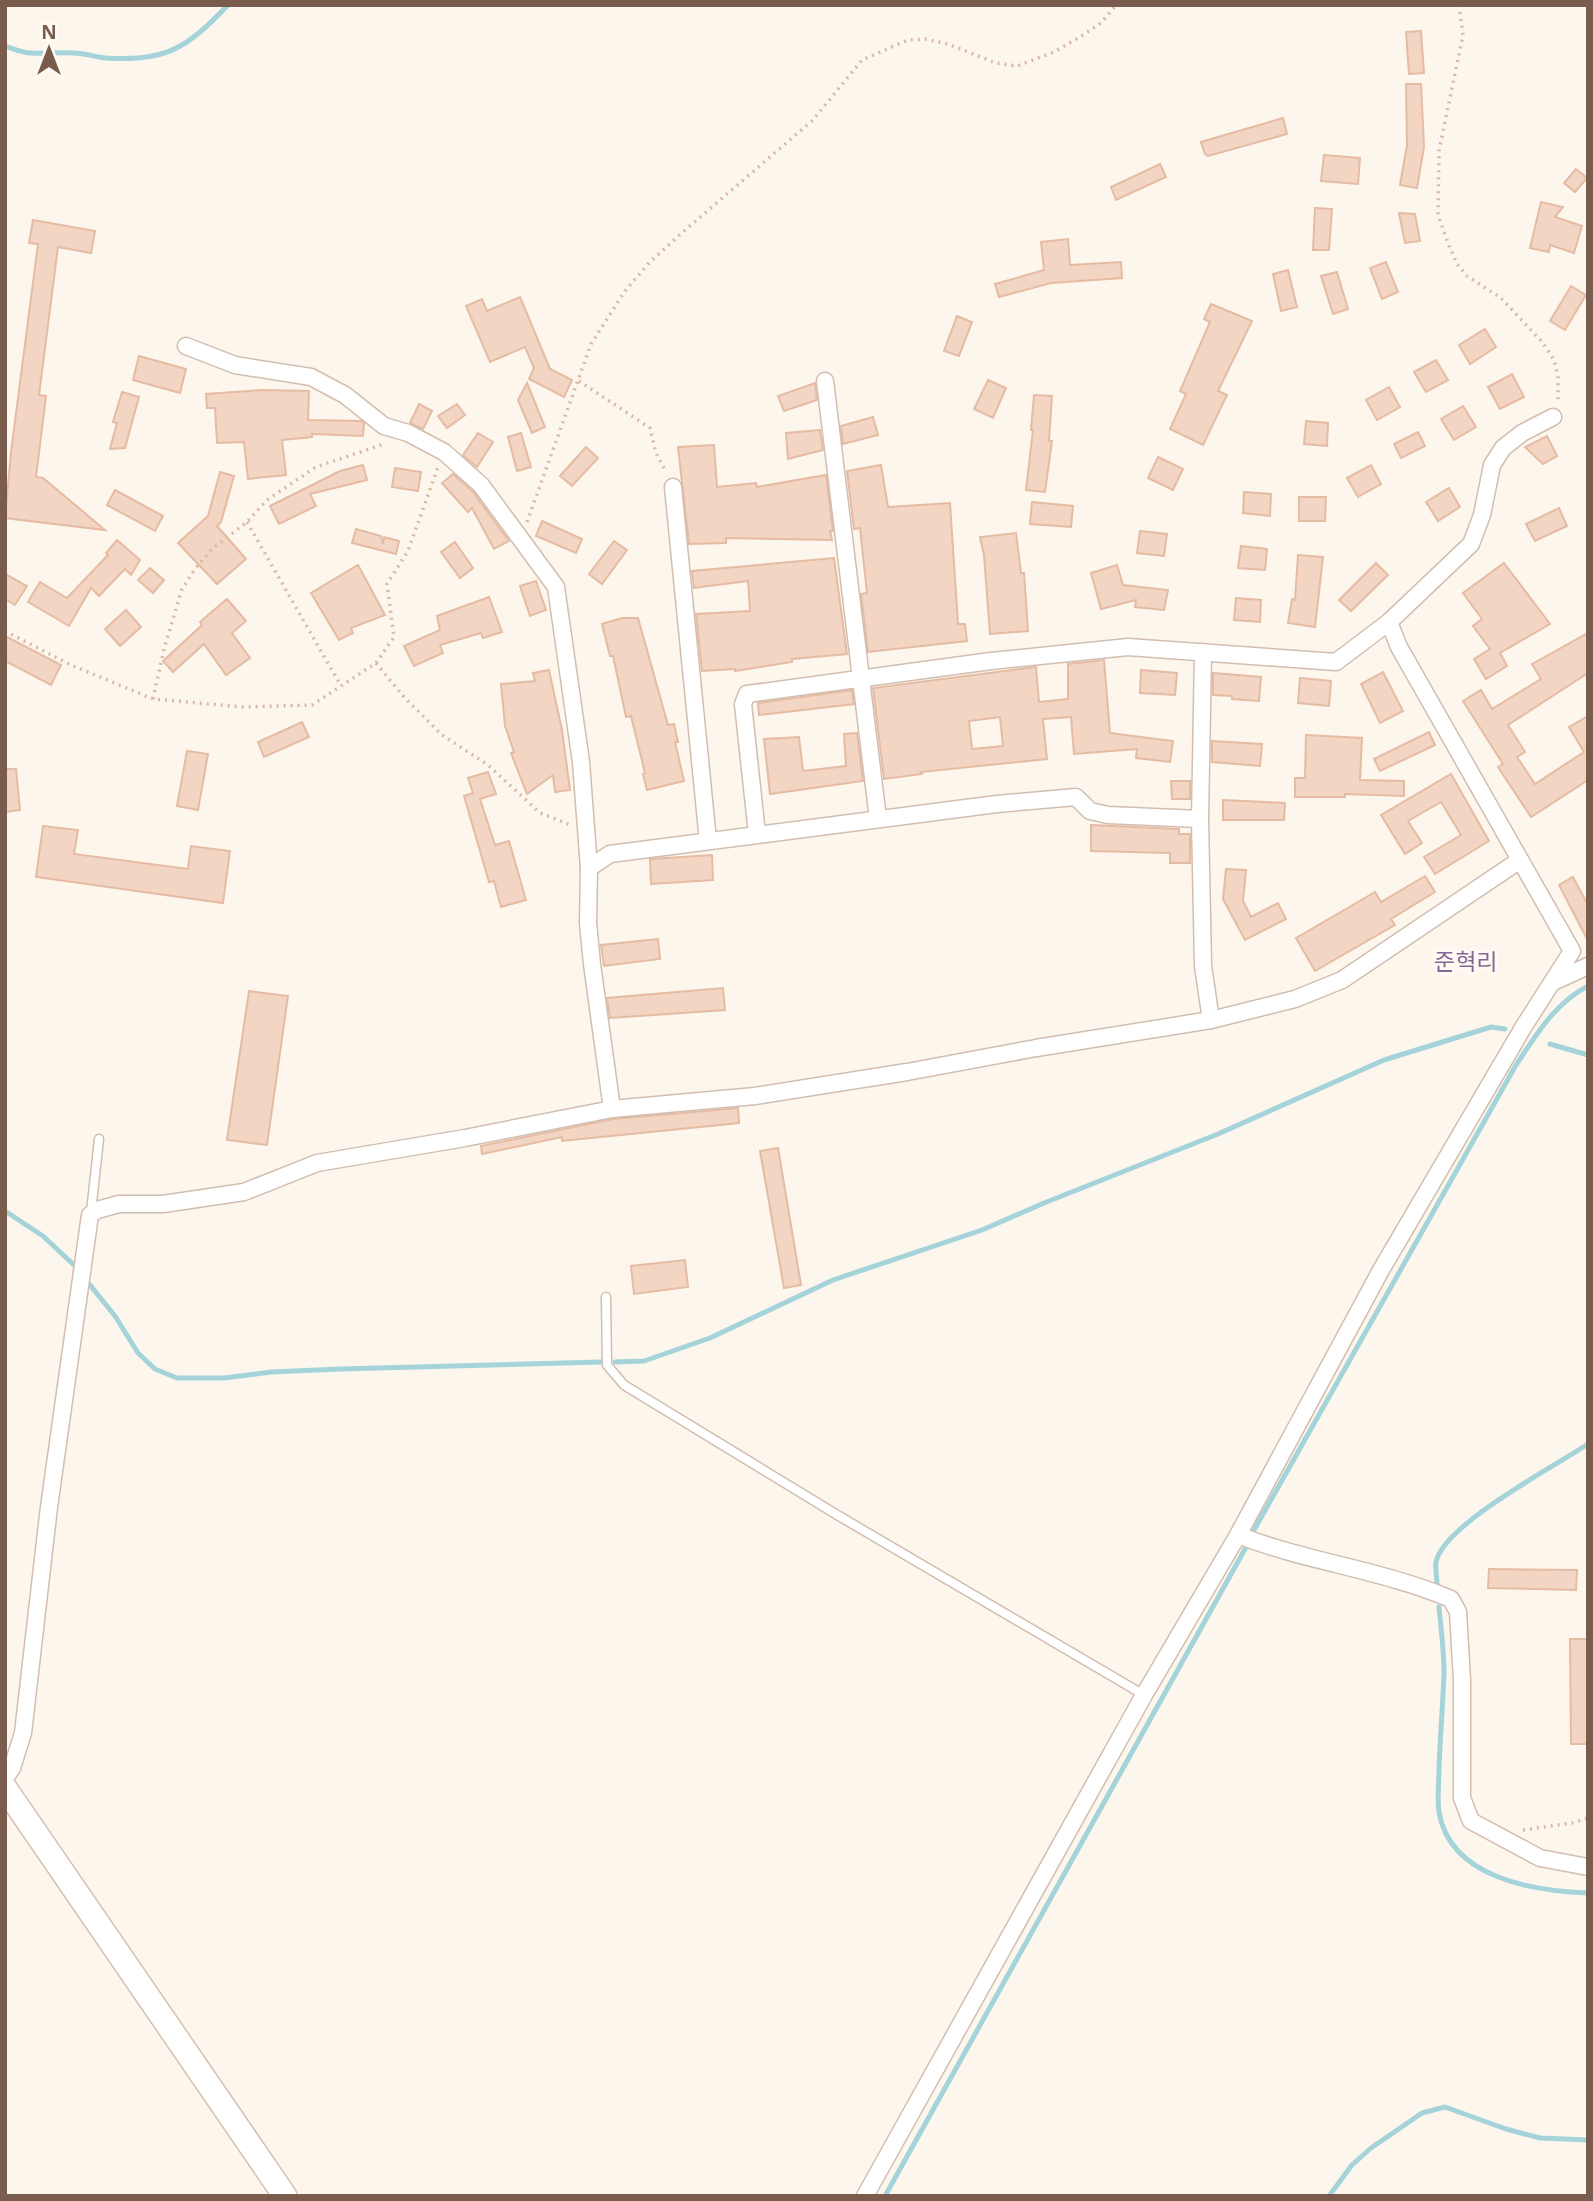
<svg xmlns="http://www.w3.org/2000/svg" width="1593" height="2201" font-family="'Open Sans','Noto Sans KR',sans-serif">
	<rect width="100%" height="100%" fill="#fdf6ec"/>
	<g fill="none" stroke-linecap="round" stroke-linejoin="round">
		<!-- stream -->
		<g stroke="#a5d3da" stroke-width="5">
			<path d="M5,46c9,3 18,7 26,7 14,1 29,-1 43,0 11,0 21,4 32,5 60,4 81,-10 122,-53"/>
			<polyline points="1550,1044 1588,1055"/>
			<polyline points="5,1211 43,1236 74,1265"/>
			<polyline points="90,1285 115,1316 138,1353 155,1369 177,1378 224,1378 271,1372 340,1369 601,1362"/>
			<polyline points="615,1362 644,1361 710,1338 833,1280 982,1230 1044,1203 1218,1134 1384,1060 1491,1027 1505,1029"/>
			<path d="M1254,1530l262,-465c20,-30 39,-62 72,-79"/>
			<path d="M1437,1584c0,-6 -2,-15 -1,-22 8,-38 118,-95 152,-118"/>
			<path d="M1439,1607c2,22 5,44 5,65 -1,32 -4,65 -5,97 0,14 -2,29 0,43 11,66 94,79 149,81"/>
			<polyline points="885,2196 1245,1549"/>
			<polyline points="1329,2196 1352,2165 1371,2148 1422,2113 1445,2107 1506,2129 1540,2138 1588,2140"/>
		</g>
	</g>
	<!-- building -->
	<g fill="#f3d5c3" stroke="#e6bba3" stroke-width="2" fill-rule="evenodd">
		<polygon points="1421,31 1424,73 1409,74 1406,32"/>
		<polygon points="1406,84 1421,84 1424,147 1417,188 1400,185 1407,145"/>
		<polygon points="1283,118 1287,134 1208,156 1205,154 1201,142"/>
		<polygon points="1324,155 1360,158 1358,184 1321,181"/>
		<polygon points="1160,164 1166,177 1116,200 1111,187"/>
		<polygon points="1576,169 1587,178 1575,192 1564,183"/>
		<polygon points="1541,202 1563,207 1555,217 1582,226 1574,253 1550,245 1549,252 1530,248"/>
		<polygon points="1315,208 1332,209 1329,250 1313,250"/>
		<polygon points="1399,213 1415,214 1420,241 1405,243"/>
		<polygon points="33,220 95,231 91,253 58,247 39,395 46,396 36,477 43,478 105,530 5,518 11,452 38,244 29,243"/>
		<polygon points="1068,239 1070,265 1121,262 1122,278 1051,283 999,297 995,284 1044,270 1041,242"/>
		<polygon points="1386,262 1398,292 1382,299 1370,268"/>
		<polygon points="1288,270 1297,307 1281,311 1273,274"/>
		<polygon points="1337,272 1348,309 1333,314 1321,276"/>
		<polygon points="1571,286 1586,295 1565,330 1550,321"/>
		<polygon points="520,297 550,369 572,380 564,397 529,379 534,368 525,347 490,362 466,306 482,299 487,311"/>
		<polygon points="1211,304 1252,321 1218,391 1227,395 1203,445 1170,429 1186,394 1180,391 1210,322 1204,319"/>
		<polygon points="957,316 972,322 959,356 944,351"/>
		<polygon points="1485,329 1496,347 1470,364 1459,345"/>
		<polygon points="139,356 186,369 180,393 133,380"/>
		<polygon points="1436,360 1448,380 1426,392 1414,372"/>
		<polygon points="1512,374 1524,397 1500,409 1488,387"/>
		<polygon points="988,380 1006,388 993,418 974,409"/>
		<polygon points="527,383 545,427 532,433 518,400"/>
		<polygon points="815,383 817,400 784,411 778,396"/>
		<polygon points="1389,387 1400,407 1377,420 1366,400"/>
		<polygon points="262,390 309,391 308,420 361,421 364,423 363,436 312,434 312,437 282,440 286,475 248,479 244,442 217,443 215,408 207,408 206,394"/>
		<polygon points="122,392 139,397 125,448 110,449 117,423 113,422"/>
		<polygon points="1034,395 1052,396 1049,441 1052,441 1045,492 1026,490 1033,430 1031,430"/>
		<polygon points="419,404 432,411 423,429 410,423"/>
		<polygon points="457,404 465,415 447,428 438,416"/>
		<polygon points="1463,406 1476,427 1454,440 1441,419"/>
		<polygon points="873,417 878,435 843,444 841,426"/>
		<polygon points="1306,421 1328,423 1327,446 1304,444"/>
		<polygon points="820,430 823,450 788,459 786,433"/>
		<polygon points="1418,432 1425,446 1401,458 1394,444"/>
		<polygon points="478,433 493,442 477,467 463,455"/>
		<polygon points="521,433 531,467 517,471 508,437"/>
		<polygon points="1547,436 1557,456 1543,464 1525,447"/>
		<polygon points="714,445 717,487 756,483 757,487 826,475 833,531 830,531 832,540 726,538 726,543 689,544 678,447"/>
		<polygon points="586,447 598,458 572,486 560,476"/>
		<polygon points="1158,457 1183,469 1173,490 1148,478"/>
		<polygon points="363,465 367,480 310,494 316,506 279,524 270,506 340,471"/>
		<polygon points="881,465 888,507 950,503 958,624 965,624 967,641 868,652 861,594 867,593 860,528 854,529 847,471"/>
		<polygon points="1371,465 1381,484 1358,497 1347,478"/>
		<polygon points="395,468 421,472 418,491 392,487"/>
		<polygon points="220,472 234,476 221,522 217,526 246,559 217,584 178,543 208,516"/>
		<polygon points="453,474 473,492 509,541 494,549 472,508 468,512 442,483"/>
		<polygon points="1449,488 1460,507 1438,521 1426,502"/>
		<polygon points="115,490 163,516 155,531 107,505"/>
		<polygon points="1244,492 1271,494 1270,516 1243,513"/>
		<polygon points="1299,497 1326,497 1325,521 1299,521"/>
		<polygon points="1032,502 1073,506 1071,527 1030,524"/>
		<polygon points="1559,508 1567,526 1535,541 1526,524"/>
		<polygon points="542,521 582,539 576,553 536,536"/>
		<polygon points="356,529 381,536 383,544 384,537 399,541 396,554 352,543"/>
		<polygon points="1140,531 1167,534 1164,556 1137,553"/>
		<polygon points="1016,533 1021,573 1024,573 1028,631 990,634 984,555 980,537"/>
		<polygon points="117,540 140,560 131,575 125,569 99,596 91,588 69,626 28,602 40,582 67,598 108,555 106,553"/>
		<polygon points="614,541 627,550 602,584 589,574"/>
		<polygon points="455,542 473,568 460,578 441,552"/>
		<polygon points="1241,546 1267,549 1265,570 1238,568"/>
		<polygon points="1298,555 1323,557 1315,627 1288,623 1292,599 1295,600"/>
		<polygon points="834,558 847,654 792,659 792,662 735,671 735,669 702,671 696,614 750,611 748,581 694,588 692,571"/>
		<polygon points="1376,563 1388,575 1351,611 1339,600"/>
		<polygon points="1504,563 1550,624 1500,653 1507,666 1486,679 1474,659 1490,649 1473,626 1482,619 1463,593"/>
		<polygon points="358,565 385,615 351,628 353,633 339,640 311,593"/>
		<polygon points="1117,565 1123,585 1168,590 1164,610 1135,607 1136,600 1101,609 1091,573"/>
		<polygon points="150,568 164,580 153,593 138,580"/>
		<polygon points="5,574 27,586 15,605 5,599"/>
		<polygon points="536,581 546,610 530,616 520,586"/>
		<polygon points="489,597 502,632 483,638 481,633 440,645 443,653 414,666 404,646 440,630 437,616"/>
		<polygon points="1236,598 1261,600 1260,622 1234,620"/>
		<polygon points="227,599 246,621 232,633 250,658 226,675 204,644 173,672 163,661 202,625 200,622"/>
		<polygon points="126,610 141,627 120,646 105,629"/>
		<polygon points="622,618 638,618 668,725 674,724 678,742 675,742 684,781 647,790 643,774 645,773 631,716 626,717 613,656 610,656 602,624"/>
		<polygon points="1588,633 1588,673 1508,725 1525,752 1517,757 1535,784 1584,752 1569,727 1588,716 1588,780 1531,817 1498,767 1503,764 1463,701 1481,690 1492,709 1541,679 1532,664"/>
		<polygon points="5,636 61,665 51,685 5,661"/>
		<path d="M1104,660l6,73 63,8 -3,21 -34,-4 1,-9 -63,5 -3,-37 -28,2 4,40 -126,13 1,2 -38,5 -11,-91 163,-21 3,35 29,-3v-35zM1000,717l3,29 -31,3 -3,-28z"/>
		<polygon points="549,670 562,730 570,790 555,792 553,775 527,794 511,753 514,752 505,726 501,684 535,681 533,673"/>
		<polygon points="1141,670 1177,673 1175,695 1140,693"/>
		<polygon points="1383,672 1403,711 1380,723 1361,684"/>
		<polygon points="1213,673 1261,677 1259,701 1232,699 1232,696 1213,695"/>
		<polygon points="1300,678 1331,681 1329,706 1298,703"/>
		<polygon points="852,690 854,704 759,715 758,703"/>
		<polygon points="302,722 309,737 264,757 258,742"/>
		<polygon points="1429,732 1435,745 1380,771 1374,759"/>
		<polygon points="857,733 863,781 770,794 764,739 799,737 803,771 846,766 844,734"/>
		<polygon points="1306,735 1362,738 1360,780 1404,781 1404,796 1345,794 1345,797 1295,797 1295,778 1305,778"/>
		<polygon points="1212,741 1262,744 1260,766 1212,762"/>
		<polygon points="187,751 208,754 198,810 177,806"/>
		<polygon points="5,769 16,769 20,810 5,812"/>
		<polygon points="488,772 496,794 480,799 495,845 509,841 526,900 501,907 494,881 489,882 464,796 473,793 468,778"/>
		<polygon points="1451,774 1489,841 1435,874 1424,857 1461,835 1441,802 1408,821 1422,843 1405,854 1381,815"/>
		<polygon points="1171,781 1190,781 1190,799 1172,799"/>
		<polygon points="1223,800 1285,803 1284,820 1223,820"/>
		<polygon points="1091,825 1179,829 1179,834 1190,834 1190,863 1170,863 1170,853 1091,851"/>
		<polygon points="43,826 78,830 74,854 188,869 191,846 230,851 223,903 36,877"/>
		<polygon points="712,855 713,880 651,884 650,859"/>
		<polygon points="1226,869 1246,870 1243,901 1251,917 1278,903 1286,919 1245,940 1223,899"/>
		<polygon points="1425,876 1435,892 1391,919 1395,925 1315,971 1296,938 1375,892 1381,902"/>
		<polygon points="1573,877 1588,905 1588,941 1559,885"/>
		<polygon points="658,939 660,959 604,966 601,945"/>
		<polygon points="723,988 725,1010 610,1018 607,998"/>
		<polygon points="249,991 288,996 267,1145 227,1140"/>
		<polygon points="738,1108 739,1123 562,1141 562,1137 482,1154 481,1146 613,1119"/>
		<polygon points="778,1148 801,1285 784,1288 760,1151"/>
		<polygon points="685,1260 688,1287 634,1294 631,1266"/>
		<polygon points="1489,1569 1577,1570 1576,1590 1488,1588"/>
		<polygon points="1570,1639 1588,1639 1588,1744 1571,1744"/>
	</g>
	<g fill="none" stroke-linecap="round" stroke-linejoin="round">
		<!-- service casing -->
		<g stroke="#d1beb0" stroke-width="11">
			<g id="service">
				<polyline points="91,1212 99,1139"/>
				<polyline points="606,1297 607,1365 624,1385 839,1516 1144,1695"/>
			</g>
		</g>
		<!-- minor casing -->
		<g stroke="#d1beb0" stroke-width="19">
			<g id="minor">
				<polyline points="186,346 235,365 311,377 345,395 384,426 408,433 444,452 481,485 556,587 581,762 589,868 588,923 592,964 612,1109"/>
				<polyline points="825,381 878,819"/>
				<polyline points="673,487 708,841"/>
				<polyline points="1203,652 1200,819 1203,966 1211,1020"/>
				<polyline points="757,834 743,704 747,694 991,661 1128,647 1336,662 1389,622 1471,544 1482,515 1492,465 1503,448 1522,433 1553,417"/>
				<polyline points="589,868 610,854 997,804 1076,797 1090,811 1108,815 1200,819"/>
				<polyline points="1553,982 1588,966"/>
				<path d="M1238,1535c69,27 145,35 213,64l7,13 4,68v118l9,23 69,37 48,9"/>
				<polyline points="5,1778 12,1768 23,1733 49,1507 90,1215 97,1210 119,1204 163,1204 244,1192 317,1163 465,1138 612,1109 755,1096 907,1072 1036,1048 1211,1020 1295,999 1342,980 1520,860"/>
				<polyline points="865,2196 1144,1695 1238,1535 1381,1270 1524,1026 1572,951 1399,647 1389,622"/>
			</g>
		</g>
		<!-- secondary casing -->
		<g stroke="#d6c0b0" stroke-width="26">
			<polyline id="secondary" points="5,1788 285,2196"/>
		</g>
		<!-- path -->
		<g stroke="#d9b8a5" stroke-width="3.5" stroke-dasharray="2 5" stroke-linecap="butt">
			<polyline points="1459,5 1463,35 1439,151 1438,215 1448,243 1457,264 1467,276 1501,298 1543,343 1554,360 1558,377 1558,402"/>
			<polyline points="579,381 650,428 656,453 666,472"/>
			<polyline points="247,522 341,686"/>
			<polyline points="527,522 591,344 625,291 649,263 684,231 813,120 862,60 908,40 925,39 948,44 996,63 1017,66 1054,52 1080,37 1101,23 1116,5"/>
			<polyline points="5,631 71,665 153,699 243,707 312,705 376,663 404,697 442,735 488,765 540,813 571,825"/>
			<polyline points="376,663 394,637 387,584 408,551 438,467"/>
			<polyline points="153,699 164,649 182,589 195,569 212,549 247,522 267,500 316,467 384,444"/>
			<polyline points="1523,1830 1572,1823 1588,1818"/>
		</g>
		<!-- service -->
		<use href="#service" stroke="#fff" stroke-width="8"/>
		<!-- minor -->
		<use href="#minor" stroke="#fff" stroke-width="16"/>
		<!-- secondary -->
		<use href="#secondary" stroke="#fff" stroke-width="23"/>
	</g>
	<g text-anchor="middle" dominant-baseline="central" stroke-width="6" stroke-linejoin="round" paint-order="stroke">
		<!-- quarter labels -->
		<g font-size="23" fill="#846695" stroke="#fffaf3">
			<text x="1466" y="961">준혁리</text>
		</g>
	</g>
	<!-- border -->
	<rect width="1593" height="2201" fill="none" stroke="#7a5c4d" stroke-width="14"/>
	<!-- north arrow -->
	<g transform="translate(49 49)" stroke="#fffaf3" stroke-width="5" paint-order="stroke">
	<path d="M0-5L12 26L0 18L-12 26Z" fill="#7a5c4d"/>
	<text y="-10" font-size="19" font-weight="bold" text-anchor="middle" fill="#7a5c4d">N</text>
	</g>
</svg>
